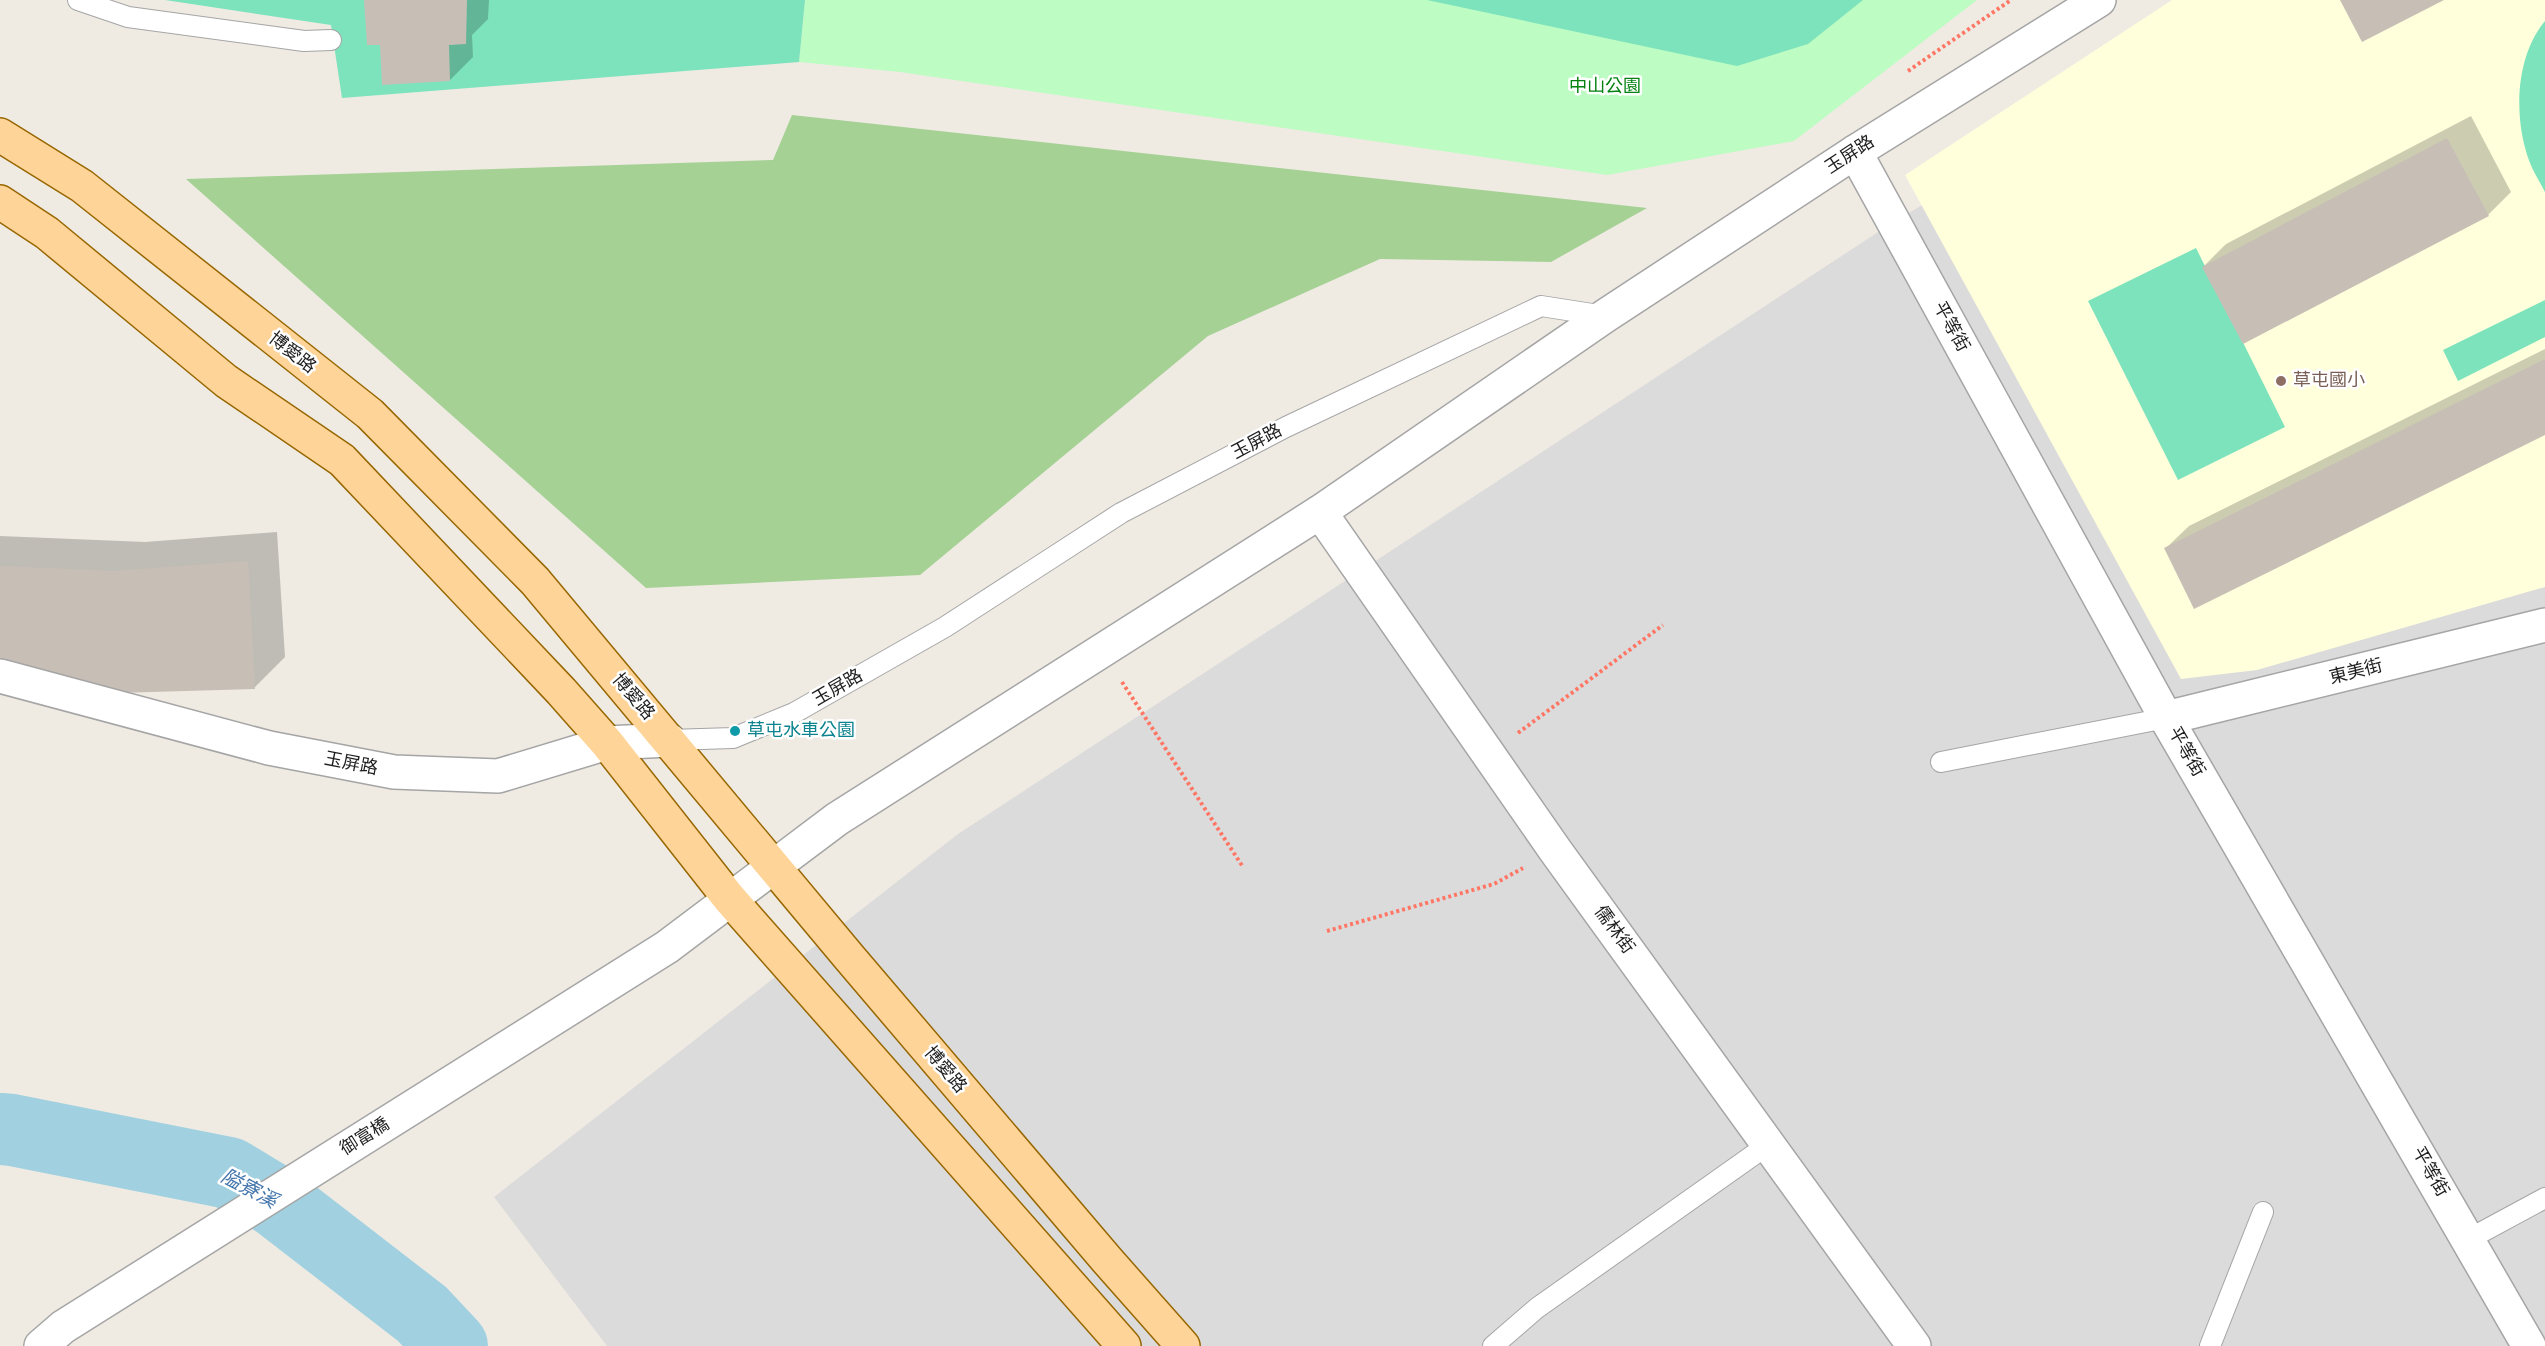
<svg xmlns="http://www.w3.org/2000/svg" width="2545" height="1346" font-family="'Alegreya Sans','Noto Sans TC',sans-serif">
	<rect width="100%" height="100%" fill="#efebe3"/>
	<!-- residential -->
	<polygon fill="#dcdbdb" points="2273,0 2545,0 2545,1346 607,1346 494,1197 958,834 1895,221"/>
	<!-- education -->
	<polygon fill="#ffffdc" points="2172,0 2545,0 2545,587 2257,670 2181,679 1905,175"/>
	<!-- forest -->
	<polygon fill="#a6d195" points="792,115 1647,208 1551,262 1380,259 1208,336 920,575 646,588 186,179 773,160"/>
	<!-- park -->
	<polygon fill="#bdfcc3" points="805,0 1977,0 1794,141 1607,175 900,72 799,62"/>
	<!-- pitch -->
	<g fill="#7ce3bd">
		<polygon points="165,0 805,0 799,62 342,98 331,25"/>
		<polygon points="1427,0 1863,0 1808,44 1737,66"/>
		<path d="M2545,21v171c-5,-10 -11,-19 -15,-29 -17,-44 -15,-106 15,-142z"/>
		<polygon points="2196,248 2285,427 2178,480 2088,301"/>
		<polygon points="2545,300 2545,337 2458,381 2443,350"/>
	</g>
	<!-- shadow -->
	<g fill="#0003">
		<polygon points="365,0 489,0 488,19 472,35 473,57 450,80 382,44"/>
		<polygon points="2471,116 2511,192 2488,215 2203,267 2226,244"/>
		<polygon points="2545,349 2545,433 2165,549 2189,526"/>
		<polygon points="277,532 285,657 255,687 0,659 0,536 145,542"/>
	</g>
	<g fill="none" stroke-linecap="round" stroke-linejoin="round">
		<!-- river -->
		<polyline stroke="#a1d1e0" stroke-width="72" points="0,1129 12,1130 229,1173 277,1202 422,1314 452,1346"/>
	</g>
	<!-- building -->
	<g fill="#c7beb6">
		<polygon points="364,0 467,0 466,44 449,45 450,81 382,85 380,45 367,45"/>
		<polygon points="2340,0 2444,0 2362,42"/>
		<polygon points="2447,138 2489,216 2243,344 2202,267"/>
		<polygon points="2545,359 2545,435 2194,609 2164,548"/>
		<polygon points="248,561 255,689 116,693 0,660 0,566 114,571"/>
	</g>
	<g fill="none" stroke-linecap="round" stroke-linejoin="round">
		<!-- lane casing -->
		<g stroke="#a5a5a5" stroke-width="22">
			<g id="lane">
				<polyline points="78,0 128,17 304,41 331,40"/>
				<polyline points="669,740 733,738 794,713 945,627 1121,513 1286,427 1541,306 1605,316"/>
				<polyline points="1941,762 2166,718"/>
				<polyline points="2469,1239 2545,1198"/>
				<polyline points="1493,1346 1537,1308 1769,1144"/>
				<polyline points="2210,1346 2263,1212"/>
			</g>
		</g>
		<!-- street casing -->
		<g stroke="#a5a5a5" stroke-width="36">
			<g id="street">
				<polyline points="1855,152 2166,718 2529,1346"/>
				<polyline points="1320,512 1555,850 1914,1346"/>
				<polyline points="0,676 269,748 394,772 498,776 607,743 669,740"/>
				<polyline points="2166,718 2545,625"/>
				<polyline points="41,1346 63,1327 667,947 837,819 1320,512 1605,316 1855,152 2099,0"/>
			</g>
		</g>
		<!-- primary casing -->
		<g stroke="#976700" stroke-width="36">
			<g id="primary">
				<polyline points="0,135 82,186 370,414 535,581 849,957 1107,1260 1183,1346"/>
				<polyline points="0,202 47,233 226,381 342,460 561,691 607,743 729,898 1124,1346"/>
			</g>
		</g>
		<!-- path -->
		<g stroke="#ff7664" stroke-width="4" stroke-dasharray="3 3" stroke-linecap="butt">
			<polyline points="1908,71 2011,0"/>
			<polyline points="1122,682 1243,867"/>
			<polyline points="1518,733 1663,625"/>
			<polyline points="1327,931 1494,884 1523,868"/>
		</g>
		<!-- lane -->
		<use href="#lane" stroke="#fff" stroke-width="20"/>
		<!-- street -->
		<use href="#street" stroke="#fff" stroke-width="33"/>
		<!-- primary -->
		<use href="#primary" stroke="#ffd498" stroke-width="33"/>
	</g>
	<!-- markers -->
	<circle fill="#8d6e63" stroke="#fff" stroke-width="2" cx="2281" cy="381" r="6"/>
	<circle fill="#0f9aa8" stroke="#fff" stroke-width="2" cx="735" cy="731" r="6"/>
	<g text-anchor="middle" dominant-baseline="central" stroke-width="5" stroke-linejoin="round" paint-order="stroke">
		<!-- park labels -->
		<g font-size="18" fill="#058211" stroke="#fff">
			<text x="1605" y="87">中山公園</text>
		</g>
		<!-- street labels -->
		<g font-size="18" fill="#1e1e1e" stroke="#fff">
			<text transform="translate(1850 155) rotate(-33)">玉屏路</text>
			<text transform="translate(1951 327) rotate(61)">平等街</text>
			<text transform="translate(292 353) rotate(38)">博愛路</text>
			<text transform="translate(1257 442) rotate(-28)">玉屏路</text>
			<text transform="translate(2356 672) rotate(-14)">東美街</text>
			<text transform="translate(838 688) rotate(-30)">玉屏路</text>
			<text transform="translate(633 697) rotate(50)">博愛路</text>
			<text transform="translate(2186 752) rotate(60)">平等街</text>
			<text transform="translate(351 764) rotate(11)">玉屏路</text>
			<text transform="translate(1614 930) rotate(54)">儒林街</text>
			<text transform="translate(945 1070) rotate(50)">博愛路</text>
			<text transform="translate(365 1137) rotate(-32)">御富橋</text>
			<text transform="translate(2430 1172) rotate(60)">平等街</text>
		</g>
		<!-- education labels -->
		<g font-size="18" fill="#785e54" stroke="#fff" text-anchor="start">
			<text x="2293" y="381">草屯國小</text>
		</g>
		<!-- culture labels -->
		<g font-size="18" fill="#0d838f" stroke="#fff" text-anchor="start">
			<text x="747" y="731">草屯水車公園</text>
		</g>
		<!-- water labels -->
		<g font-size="20" font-style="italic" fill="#4275ab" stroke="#fff">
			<text transform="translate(249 1189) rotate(28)">隘寮溪</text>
		</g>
	</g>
</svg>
